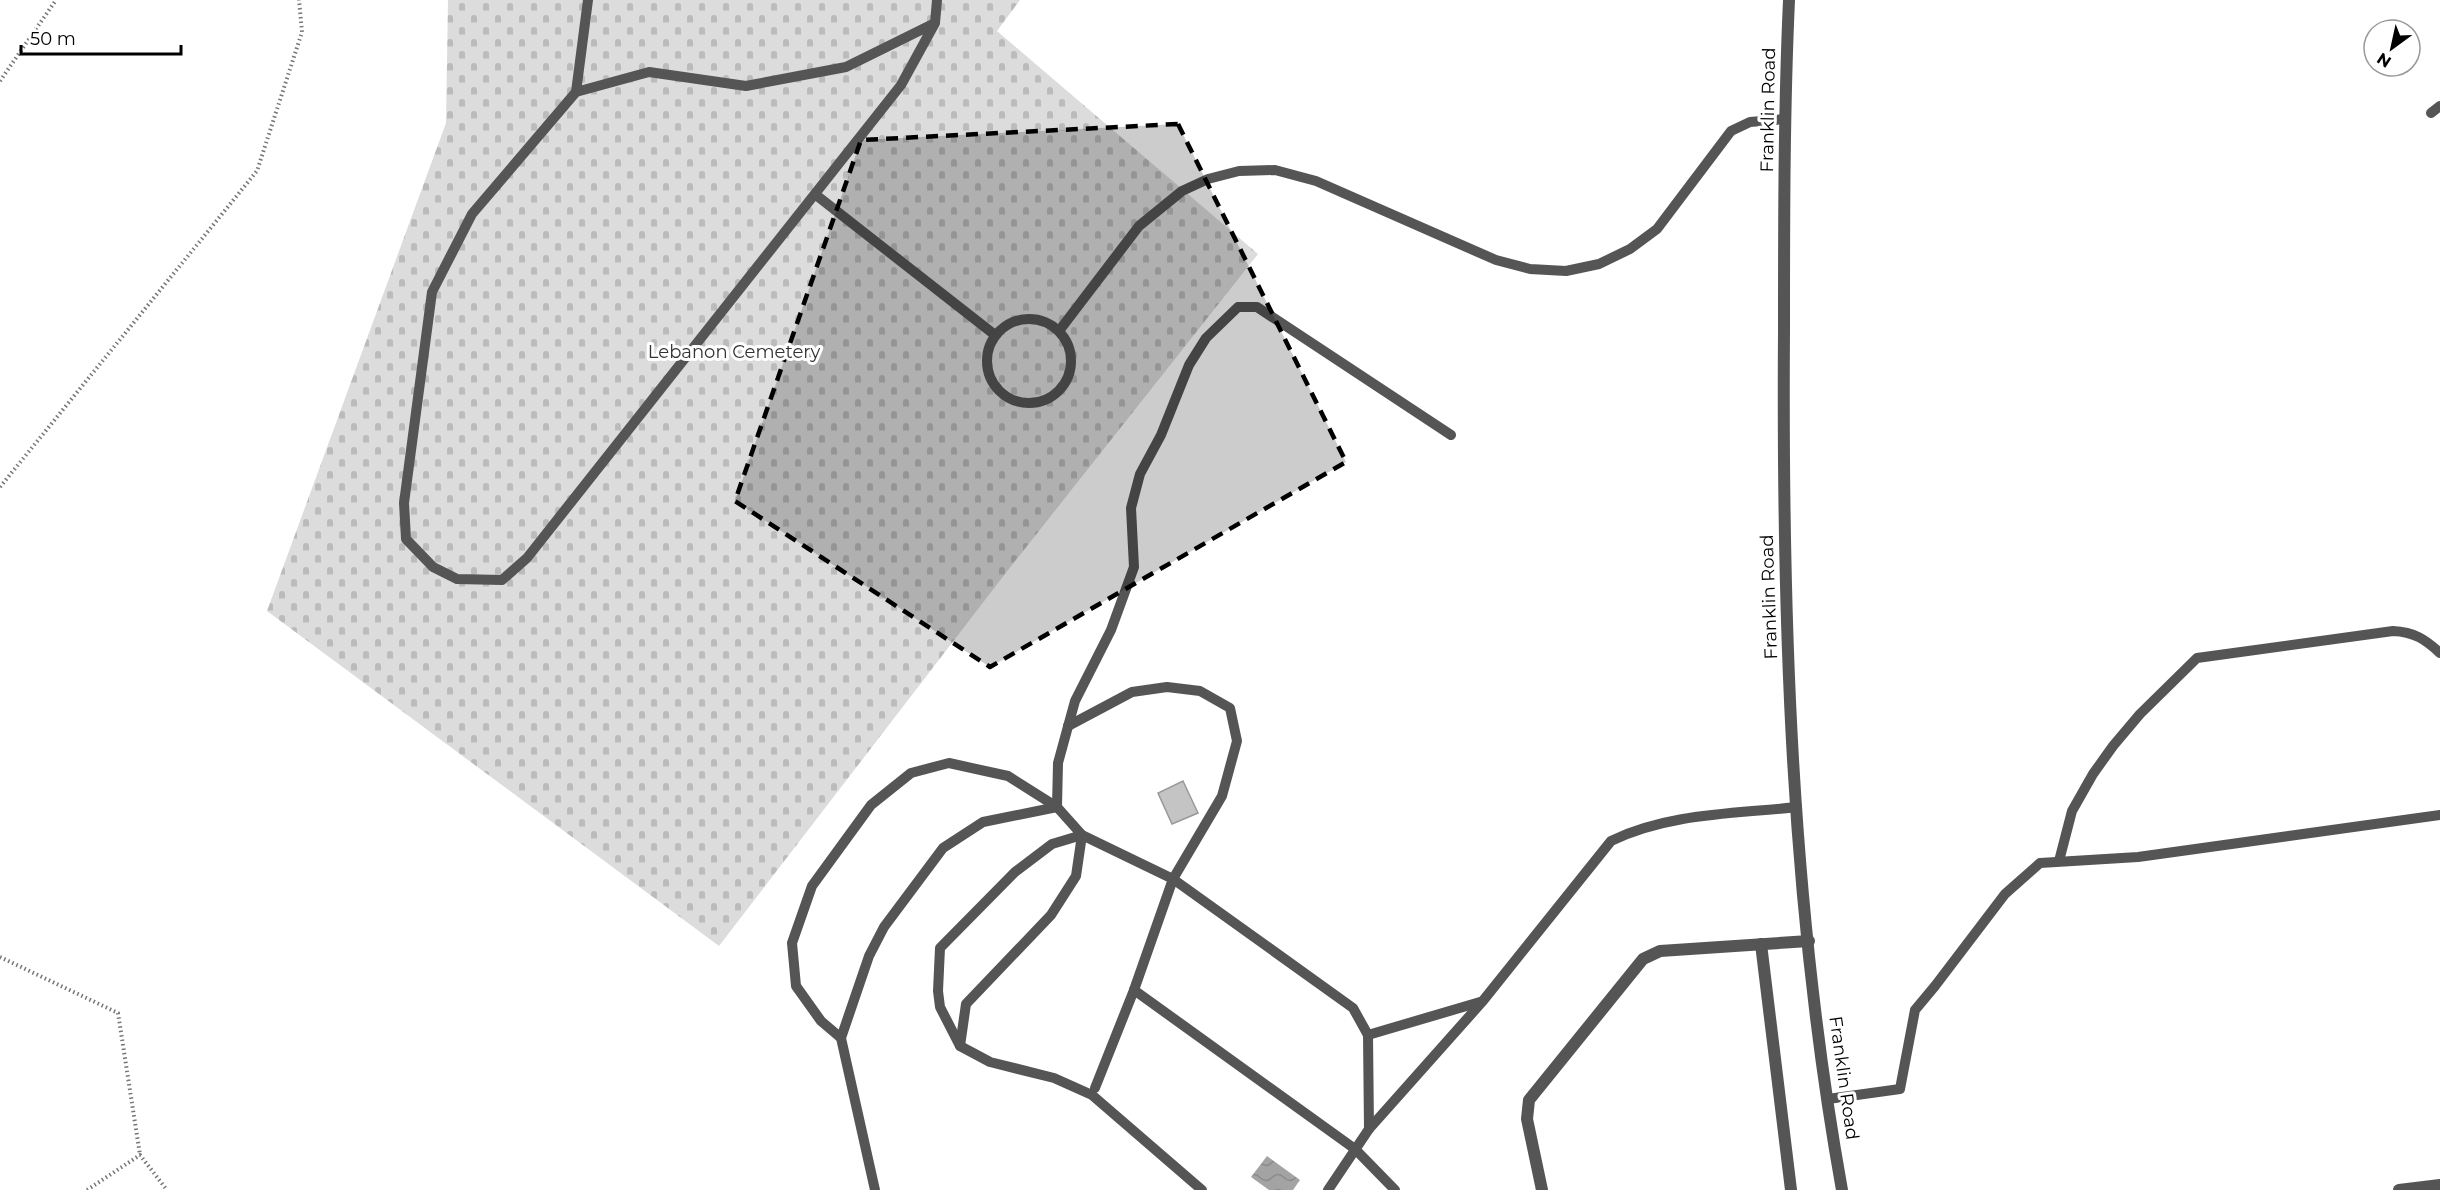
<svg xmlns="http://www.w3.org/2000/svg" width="2440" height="1190" font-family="Montserrat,sans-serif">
	<defs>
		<pattern id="cemetery-stones" width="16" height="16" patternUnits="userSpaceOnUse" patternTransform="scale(1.5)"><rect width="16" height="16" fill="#dcdcdc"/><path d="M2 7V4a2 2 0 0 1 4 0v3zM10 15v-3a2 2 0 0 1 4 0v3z" fill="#bbb"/></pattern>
		<pattern id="water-waves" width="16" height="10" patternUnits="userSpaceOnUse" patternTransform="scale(1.5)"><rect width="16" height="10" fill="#a3a3a3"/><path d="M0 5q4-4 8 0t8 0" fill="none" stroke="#8b8b8b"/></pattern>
	</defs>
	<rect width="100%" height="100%" fill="#fff"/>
	<!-- cemetery -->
	<polygon fill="url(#cemetery-stones)" points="448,0 1020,0 997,31 1258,254 1008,570 719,946 267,611 446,123"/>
	<!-- water -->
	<polygon fill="url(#water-waves)" points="1267,1156 1300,1180 1293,1190 1269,1190 1251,1177"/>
	<!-- building -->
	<polygon fill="#c4c4c4" stroke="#999" stroke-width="1.5" points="1183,781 1198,813 1172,824 1158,793"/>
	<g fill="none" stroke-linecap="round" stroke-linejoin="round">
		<!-- path -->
		<g stroke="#777" stroke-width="4" stroke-dasharray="1.5 3" stroke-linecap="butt">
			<polyline points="0,81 56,0"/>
			<polyline points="0,487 257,171 302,32 299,0"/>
			<polyline points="0,957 118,1013 140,1155"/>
			<polyline points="87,1190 140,1155 167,1190"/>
		</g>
		<!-- lane -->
		<g stroke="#555" stroke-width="10">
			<polyline points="935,23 846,67 746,86 649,72 576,92 472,214 432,292 404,503 406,539 433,567 457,579 502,580 527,558 901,85 935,23 937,0"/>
			<polyline points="576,92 588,0"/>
			<polyline points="2431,113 2440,106"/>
			<polyline points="816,195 995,335"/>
			<circle cx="1029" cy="361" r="42"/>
			<polyline points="1059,331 1139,226 1182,191 1208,179 1239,171 1275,170 1316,181 1496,260 1530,269 1566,271 1599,264 1630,249 1657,229 1731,131 1750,122 1785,119"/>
			<polyline points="1068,726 1132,692 1167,687 1200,691 1230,708 1237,741 1222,796 1173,879 1134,990 1095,1088"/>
			<path d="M2059,861l13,-50 21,-37 20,-28 27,-32 57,-56 196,-27c21,1 32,8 47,22"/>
			<polyline points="1134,990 1355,1149 1395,1190"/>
			<polyline points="1368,1035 1480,1002"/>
			<polyline points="841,1038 869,956 884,927 943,848 983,822 1057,807"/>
			<polyline points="960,1046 966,1004 1051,915 1076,876 1082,835 1057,807 1058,763 1075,701 1111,630 1134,567 1131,508 1140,474 1161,435 1189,365 1206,338 1238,307 1257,307 1451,435"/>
			<polyline points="1828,1099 1900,1089 1915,1010 1935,986 2005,894 2040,863 2138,857 2440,815"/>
			<polyline points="875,1190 841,1038 821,1021 796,986 792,943 812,886 871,805 911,773 949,763 1008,776 1057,807"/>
			<polyline points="1202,1190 1092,1095 1054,1078 990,1062 960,1046 940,1007 938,991 940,948 1015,872 1052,844 1082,835 1173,879 1353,1008 1368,1035 1369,1129"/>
			<path d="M1328,1190l41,-61 113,-127 129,-161c57,-28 124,-27 186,-34"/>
		</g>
		<!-- street -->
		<g stroke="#555" stroke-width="12">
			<path d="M1789,0c-5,110 -5,220 -5,330 -2,287 7,577 58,860"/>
			<polyline points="1761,944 1791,1190"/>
			<polyline points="1542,1190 1527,1119 1529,1100 1643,959 1660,951 1809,941"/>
			<polyline points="2399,1190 2440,1185"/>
		</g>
	</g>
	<!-- marked area -->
	<path fill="#000" fill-opacity="0.2" stroke="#000" stroke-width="4.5" stroke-dasharray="12 8" stroke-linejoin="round" d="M1178,124l168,338 -356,205 -255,-166 126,-361z"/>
	<g text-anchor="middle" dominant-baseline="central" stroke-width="6" stroke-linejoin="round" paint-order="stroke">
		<!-- street labels -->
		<g font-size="18" fill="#000" stroke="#fff">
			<text transform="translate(1768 110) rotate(-89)">Franklin Road</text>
			<text transform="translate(1769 597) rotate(-92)">Franklin Road</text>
			<text transform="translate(1844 1078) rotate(82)">Franklin Road</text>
		</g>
		<!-- park labels -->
		<g font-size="18" fill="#333" stroke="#fff">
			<text x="734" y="352">Lebanon Cemetery</text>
		</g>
	</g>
	<!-- north arrow -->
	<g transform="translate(2392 48) rotate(213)"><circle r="28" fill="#ffffff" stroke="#999999" stroke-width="1.5"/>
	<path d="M0-4.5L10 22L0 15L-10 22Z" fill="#000000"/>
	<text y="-9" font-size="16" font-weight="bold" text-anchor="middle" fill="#000000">N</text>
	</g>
	<!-- scale -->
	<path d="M21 45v9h160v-9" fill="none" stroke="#000000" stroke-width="3"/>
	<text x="30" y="45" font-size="18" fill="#000000" stroke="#ffffff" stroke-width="4.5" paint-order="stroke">50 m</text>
</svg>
